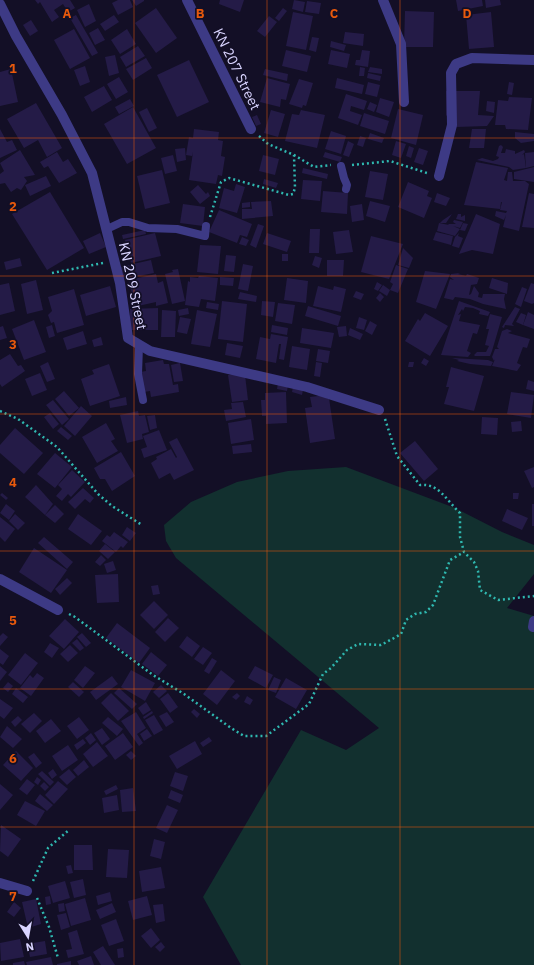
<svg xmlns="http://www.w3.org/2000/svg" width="534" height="965" font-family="'IBM Plex Sans',sans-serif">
	<rect width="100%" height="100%" fill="#130f26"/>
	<!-- green -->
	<polygon fill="#12302f" points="346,467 455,508 502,532 534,545 534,574 507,608 534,616 534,965 241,965 203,897 301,730 346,750 379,728 176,558 166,541 164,525 191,502 237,482 288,471"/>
	<!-- building -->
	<g fill="#241b47">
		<polygon points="35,0 70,0 75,8 68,12 63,4 54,10 59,17 52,22 40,2 38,4"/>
		<polygon points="118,0 130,0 133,7 118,15 112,3"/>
		<polygon points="132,0 144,0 144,1 136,6"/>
		<polygon points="220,0 244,0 240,12 219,4"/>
		<polygon points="294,0 305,2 303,12 292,9"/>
		<polygon points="456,0 482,0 483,6 458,11"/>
		<polygon points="485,0 500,0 501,5 486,8"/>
		<polygon points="307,1 321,3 319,14 305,12"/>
		<polygon points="89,4 96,21 85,27 77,10"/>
		<polygon points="156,8 177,38 156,53 135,23"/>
		<polygon points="283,8 287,11 279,21 275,18"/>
		<polygon points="405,11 434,12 433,47 404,47"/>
		<polygon points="293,12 313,16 306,50 286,46"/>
		<polygon points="491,12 494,47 469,49 466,15"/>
		<polygon points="76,15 98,53 92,56 70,18"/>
		<polygon points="114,15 119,22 105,31 100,24"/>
		<polygon points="269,16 277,22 265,37 257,31"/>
		<polygon points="31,20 38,31 30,36 23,25"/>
		<polygon points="98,28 105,40 95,45 89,33"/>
		<polygon points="74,29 90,58 70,69 54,40"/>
		<polygon points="127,29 136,44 120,54 111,40"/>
		<polygon points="345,32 364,34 363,46 343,43"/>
		<polygon points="312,37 319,38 316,52 309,50"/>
		<polygon points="331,41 346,45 344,51 330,47"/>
		<polygon points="138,46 145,56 126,67 120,57"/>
		<polygon points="286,50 311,56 307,72 282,66"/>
		<polygon points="331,50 350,54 347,68 328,64"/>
		<polygon points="362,50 370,51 368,67 355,65 356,60 360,60"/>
		<polygon points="115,55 119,73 109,76 105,57"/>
		<polygon points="146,58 152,68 133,80 126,69"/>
		<polygon points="189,60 209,102 177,117 157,75"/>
		<polygon points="85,66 90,82 80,86 74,70"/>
		<polygon points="360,67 365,68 364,76 359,76"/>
		<polygon points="370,67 382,69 382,74 368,72"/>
		<polygon points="11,69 18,102 0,106 0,72"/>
		<polygon points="265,69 288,74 287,81 263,75"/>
		<polygon points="368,73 381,76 380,81 367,78"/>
		<polygon points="119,77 128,92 116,99 107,84"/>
		<polygon points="267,78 290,84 286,100 281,99 280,107 260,102"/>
		<polygon points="337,78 364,85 362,94 335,88"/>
		<polygon points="299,79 313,83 306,106 303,105 302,108 289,104"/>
		<polygon points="368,82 380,85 377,97 365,94"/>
		<polygon points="509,82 514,83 512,95 507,94"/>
		<polygon points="104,86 112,100 92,112 84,97"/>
		<polygon points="446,91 480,91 478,115 494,116 487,126 456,127 446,115"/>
		<polygon points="346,94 367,101 364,110 351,106 350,111 362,115 358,125 338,118"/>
		<polygon points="509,97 532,98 528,130 506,129 505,125 495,125 498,100 508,101"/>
		<polygon points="380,98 394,102 389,117 376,112"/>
		<polygon points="130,99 134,106 119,114 115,107"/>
		<polygon points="487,101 495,102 494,113 486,111"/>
		<polygon points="370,102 377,105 374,112 367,109"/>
		<polygon points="36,103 62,148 47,157 38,140 24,148 7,119"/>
		<polygon points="133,107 156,148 127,164 104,124"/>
		<polygon points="147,108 157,128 149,132 139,112"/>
		<polygon points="398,109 423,115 416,145 391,138"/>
		<polygon points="271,110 285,114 278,137 264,133"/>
		<polygon points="301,110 325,115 317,148 285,141 292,114 299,115"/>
		<polygon points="364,113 389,121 385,134 360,126"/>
		<polygon points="257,115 261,124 256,126 252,117"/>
		<polygon points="0,129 7,142 12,140 17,150 0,158"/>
		<polygon points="194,129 219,132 218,140 223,141 221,156 225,157 222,176 218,175 216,184 189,180 193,152 192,156 186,155 189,137 193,138"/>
		<polygon points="472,129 486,129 484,148 469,148"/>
		<polygon points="331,131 346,136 341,154 325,149"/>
		<polygon points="515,132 534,134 534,141 521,143 515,138"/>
		<polygon points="370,133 384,138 382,143 368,139"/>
		<polygon points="360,136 366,138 363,147 357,145"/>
		<polygon points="348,141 354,144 349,157 343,155"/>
		<polygon points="396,141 406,144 401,158 392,155"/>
		<polygon points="501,145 503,147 501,153 505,153 506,149 515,151 515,154 524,150 525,152 522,155 524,154 526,168 513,170 509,167 477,160 482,158 493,161 498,159 499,157 496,156 499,146"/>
		<polygon points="409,146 414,148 411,158 406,156"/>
		<polygon points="185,148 186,160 177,162 175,149"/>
		<polygon points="419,148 428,151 423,165 414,162"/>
		<polygon points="20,150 35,175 24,177 27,181 21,190 17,188 11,192 5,183 0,184 0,174 4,171 0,163"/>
		<polygon points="57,152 63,162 68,159 77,173 59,183 48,166 44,168 40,162"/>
		<polygon points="325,152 342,157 340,162 323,157"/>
		<polygon points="534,152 534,166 526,168 525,153"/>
		<polygon points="173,155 177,171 165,174 161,158"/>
		<polygon points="263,155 279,159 275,175 259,171"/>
		<polygon points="476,162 508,168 504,180 507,181 508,172 512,172 513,181 525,181 529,184 519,231 503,227 506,215 504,220 495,216 496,211 506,213 507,211 500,210 502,202 507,203 501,202 500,209 464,205"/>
		<polygon points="534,167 534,182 514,179 514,172"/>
		<polygon points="303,168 328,174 327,179 302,173"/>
		<polygon points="162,170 170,203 145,209 137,176"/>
		<polygon points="370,171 388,174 383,200 365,197"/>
		<polygon points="46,176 51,186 30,196 25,185"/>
		<polygon points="264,179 278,183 276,188 263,184"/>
		<polygon points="303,180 322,181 320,201 301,199"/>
		<polygon points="408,182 429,191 427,196 432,198 424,218 398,207"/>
		<polygon points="236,184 245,187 237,213 219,208 224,188 234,191"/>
		<polygon points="198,185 206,194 208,192 210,196 200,204 190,192"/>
		<polygon points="323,191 348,193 347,214 321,212"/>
		<polygon points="50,192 84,248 47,270 12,214"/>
		<polygon points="437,193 450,198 446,206 434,202"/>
		<polygon points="529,193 534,194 534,228 522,227"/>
		<polygon points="271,201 273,216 242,219 242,209 252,209 251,202"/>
		<polygon points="370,201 390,206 385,222 366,216"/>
		<polygon points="250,202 250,207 242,208 242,203"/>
		<polygon points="183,204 205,207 203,226 180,223"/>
		<polygon points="362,204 364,220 352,222 350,206"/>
		<polygon points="219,210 252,224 247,237 240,235 237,243 209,232"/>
		<polygon points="452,214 446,223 440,223 443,220"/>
		<polygon points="458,214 461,214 461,217 465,215 465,221 456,219"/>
		<polygon points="476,214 500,224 493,254 472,250 459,254"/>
		<polygon points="454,220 463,222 460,228 453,226 460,229 455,236 437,231 439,223 449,225 448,224 456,224 453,222"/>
		<polygon points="463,223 468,224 465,231 460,230"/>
		<polygon points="258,224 264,226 256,248 250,245"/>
		<polygon points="310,229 320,229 319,253 309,253"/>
		<polygon points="145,230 146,234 123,239 122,235"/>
		<polygon points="349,230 353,252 336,254 333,232"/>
		<polygon points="436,232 453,236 451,245 433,240"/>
		<polygon points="100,233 106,247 89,254 83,241"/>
		<polygon points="155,233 161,256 131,263 125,240"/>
		<polygon points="267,233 291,241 287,252 263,244"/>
		<polygon points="459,233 458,236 463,238 459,248 452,246 455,237"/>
		<polygon points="371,236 403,244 389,279 361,272"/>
		<polygon points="242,237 249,240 246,246 239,244"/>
		<polygon points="200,245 221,246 218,274 197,272"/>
		<polygon points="403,248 413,258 409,268 398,265"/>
		<rect x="282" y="254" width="6" height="7"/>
		<polygon points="226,255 236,256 234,272 224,271"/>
		<polygon points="315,256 322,258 319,268 312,265"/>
		<polygon points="20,258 22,266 6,270 4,262"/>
		<polygon points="151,260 154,273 123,279 120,267"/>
		<polygon points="327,260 344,260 343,276 327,276"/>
		<polygon points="243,264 253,266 248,291 238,289"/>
		<polygon points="396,265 408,269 398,293 390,290 393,284 390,282"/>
		<polygon points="178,269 185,301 172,304 165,274 173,272 172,270"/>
		<polygon points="425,271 450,274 436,309 416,302"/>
		<polygon points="460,273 458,274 466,276 467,274 479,278 477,284 471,285 469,295 471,294 474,286 479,293 478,297 482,298 483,294 505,294 504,299 506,309 483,304 470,299 455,297 453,300 444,298 450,279 454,280 450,277 451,274"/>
		<polygon points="156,274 158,283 163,281 168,303 156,306 156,302 138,306 135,294 132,294 129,280"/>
		<polygon points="199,276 218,278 215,301 201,299 199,307 185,305 188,281 190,282 190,277 198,278"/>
		<polygon points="220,277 234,278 233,286 220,285"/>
		<polygon points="287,278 308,281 306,303 284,300"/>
		<polygon points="492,278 508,283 507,294 489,288"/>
		<polygon points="36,280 43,310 27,314 21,284"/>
		<polygon points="377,282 382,285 378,291 374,289"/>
		<polygon points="9,283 15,311 0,315 0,285"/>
		<polygon points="531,283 534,284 534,303 532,304 524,301"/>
		<polygon points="383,285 390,290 387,296 379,291"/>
		<polygon points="110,286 116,307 86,316 80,295"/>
		<polygon points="318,286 333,290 334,286 346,289 341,312 313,306"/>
		<polygon points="522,287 527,289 521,307 515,304"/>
		<polygon points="74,289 84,325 57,333 54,322 51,323 48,315 52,311 48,297"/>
		<polygon points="356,291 364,294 361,300 353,297"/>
		<polygon points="240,292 257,296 256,302 238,299"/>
		<polygon points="380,293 384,297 380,302 376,298"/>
		<polygon points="222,301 247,304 243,342 218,339"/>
		<polygon points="262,301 275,302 273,317 261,315"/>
		<polygon points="459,301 490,312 488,316 479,314 480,311 473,308 465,307 463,311 462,309 458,315 461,314 459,321 480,325 477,334 473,333 467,351 471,353 468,357 441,355"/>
		<polygon points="207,302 219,304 218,310 206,308"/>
		<polygon points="278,303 295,305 292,324 275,321"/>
		<polygon points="308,306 341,316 338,326 305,316"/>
		<polygon points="515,307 520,309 512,324 514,326 505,325 504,328 502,327"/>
		<polygon points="158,308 158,330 130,330 130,309"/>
		<polygon points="188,308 189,314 179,316 178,310"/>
		<polygon points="162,310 176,311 175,337 161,337"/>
		<polygon points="197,310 217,314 210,347 191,344"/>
		<polygon points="528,312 534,315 534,329 523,325"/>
		<polygon points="425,313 448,326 430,356 405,341 418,319 420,321"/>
		<polygon points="521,313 526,315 523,325 516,322"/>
		<polygon points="490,314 502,317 492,351 490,356 475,356 474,355 477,352 486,352 489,346 485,345 489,329 486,329"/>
		<polygon points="180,317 191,319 187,334 177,332"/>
		<polygon points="359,317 367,320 364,330 356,328"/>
		<polygon points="34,320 46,352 24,360 12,329"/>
		<polygon points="370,321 377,325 372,335 365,331"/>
		<polygon points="52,325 55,336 49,338 46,327"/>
		<polygon points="272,325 288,328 287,335 271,332"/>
		<polygon points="3,326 7,338 0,340 0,327"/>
		<polygon points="346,326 347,336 339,337 337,327"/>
		<polygon points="302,328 334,333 331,348 300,343"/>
		<polygon points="350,328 363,334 360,340 348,335"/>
		<polygon points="507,329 512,331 508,333 530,339 527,348 523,347 517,363 521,365 517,371 492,366 495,359 494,361 492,357 495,349 499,349 497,347 502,331"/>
		<polygon points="83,331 87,344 67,350 63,338"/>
		<polygon points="271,334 288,337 284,360 279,359 281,344 279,344 276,363 256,359 260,337 270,339"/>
		<polygon points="101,337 103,345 94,347 92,340"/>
		<polygon points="227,343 243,346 240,358 225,355"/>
		<polygon points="292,346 310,349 307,370 289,367"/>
		<polygon points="318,349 330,351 328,363 316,361"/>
		<polygon points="10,354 18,366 21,365 25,371 2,387 0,384 0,360"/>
		<polygon points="424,358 429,361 426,366 421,363"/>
		<polygon points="452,358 488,360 493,362 491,366 470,364 457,361 459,360"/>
		<polygon points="163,360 164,364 169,364 173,385 178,384 179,392 151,397 150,391 144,392 140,372 146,371 145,363"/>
		<polygon points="48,362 55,379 47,382 40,366"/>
		<polygon points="316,362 322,363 320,377 314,376"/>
		<polygon points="409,362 414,362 413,367 408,367"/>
		<polygon points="180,363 183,381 174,382 171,365"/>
		<polygon points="109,364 120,396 90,406 81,379 94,374 92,370"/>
		<polygon points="451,367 484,376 474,411 444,404 449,387 446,387"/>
		<polygon points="40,373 47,390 32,396 25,379"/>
		<polygon points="243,373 245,375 248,400 232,402 228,375"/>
		<polygon points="528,380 534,382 534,391 526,389"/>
		<polygon points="278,383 288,385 287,391 277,389"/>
		<polygon points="293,387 303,390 302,395 292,392"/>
		<polygon points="64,391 79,408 69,416 55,399"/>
		<polygon points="286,392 287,423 266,424 266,416 262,416 261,400 265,400 265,393"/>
		<polygon points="511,392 534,395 531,418 507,414"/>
		<polygon points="326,395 327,399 329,398 335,439 310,443 305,408 312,407 310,397"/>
		<polygon points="126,397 127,405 110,408 109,401"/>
		<polygon points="53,400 69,419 62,425 46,405"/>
		<polygon points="243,402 246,417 226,421 224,410 232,409 231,403"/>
		<polygon points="81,406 92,416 75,436 64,426"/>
		<polygon points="138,411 139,416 145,415 149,432 142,434 143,439 127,443 120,415"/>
		<polygon points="50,413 59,424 53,429 44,417"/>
		<polygon points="155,415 157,428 150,430 147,416"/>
		<polygon points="482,417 498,418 497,435 481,434"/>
		<polygon points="251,419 254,440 231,444 228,423"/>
		<polygon points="521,421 522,431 512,432 511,422"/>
		<polygon points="106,423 115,439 111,441 118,451 97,463 82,437"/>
		<polygon points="61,427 72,436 68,440 57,431"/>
		<polygon points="15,428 43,453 24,474 0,453 0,445"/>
		<polygon points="159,430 167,450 144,458 141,449 147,447 143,436"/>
		<polygon points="177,438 194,470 174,480 170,473 159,479 151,463 157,459 156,457 171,449 176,458 177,457 169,442"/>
		<polygon points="415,441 438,469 424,481 400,453"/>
		<polygon points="251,444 252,452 233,454 232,446"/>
		<polygon points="121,452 135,476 112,491 105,479 100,479 94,468"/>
		<polygon points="55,453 72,467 55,488 37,474"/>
		<polygon points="534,467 534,487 532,488 524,471"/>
		<polygon points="72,470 85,482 71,497 68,494 62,501 56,496 62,489 58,485"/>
		<polygon points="36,485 53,504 45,515 25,497"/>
		<polygon points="83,488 94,498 90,503 85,499 75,509 68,502"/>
		<polygon points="2,493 8,498 6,500 0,495"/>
		<polygon points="513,493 519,493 518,499 513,499"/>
		<polygon points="6,504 15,511 9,520 0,513"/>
		<rect x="532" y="504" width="2" height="22"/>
		<polygon points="55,505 64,514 55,523 45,515"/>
		<polygon points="507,509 528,518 522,530 502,521"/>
		<polygon points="15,514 25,523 18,530 9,521"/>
		<polygon points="78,514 102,531 91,545 68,529"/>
		<polygon points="0,517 15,529 5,542 0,537"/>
		<polygon points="127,527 136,533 130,541 122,535"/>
		<polygon points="114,532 128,542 123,548 121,546 116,552 102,541 107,535 110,537"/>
		<polygon points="44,537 73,562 67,569 38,543"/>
		<polygon points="105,544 115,552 108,559 99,551"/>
		<polygon points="34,548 67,570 51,593 19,572"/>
		<polygon points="101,555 106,560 100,566 95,562"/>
		<polygon points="113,561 116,570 107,573 104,564"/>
		<polygon points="118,574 119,602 97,603 95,575"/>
		<polygon points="67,578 72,583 60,595 55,589"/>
		<polygon points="158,585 160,594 153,595 151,586"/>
		<polygon points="154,601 168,615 154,629 140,615"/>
		<polygon points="168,618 179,628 165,642 155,632"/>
		<polygon points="65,619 79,632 64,649 49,636"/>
		<polygon points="117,623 150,648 139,663 106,638"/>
		<polygon points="3,633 8,637 0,646 0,636"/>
		<polygon points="82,633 91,643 86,647 77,637"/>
		<polygon points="187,636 200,646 192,657 179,647"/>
		<polygon points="77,639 84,648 80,651 72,643"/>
		<polygon points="50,643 59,648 52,658 44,652"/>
		<polygon points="70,645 78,653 68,662 60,654"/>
		<polygon points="203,647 212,653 203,665 194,659"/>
		<polygon points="0,649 9,656 3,665 0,663"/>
		<polygon points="151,652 167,665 158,676 142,664"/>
		<polygon points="25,653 38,663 21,685 8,675"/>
		<polygon points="212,658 217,661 209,674 204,671"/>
		<polygon points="0,666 7,672 0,681"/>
		<polygon points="85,666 95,673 83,688 74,680"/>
		<polygon points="255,666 273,675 266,688 248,678"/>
		<polygon points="131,670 155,683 145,701 121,687"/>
		<polygon points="221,670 235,681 217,705 203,694"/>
		<polygon points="37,673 44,678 31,696 20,688 30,675 33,678"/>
		<polygon points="112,676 118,684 96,700 90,692"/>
		<polygon points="274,677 281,680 276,693 268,690"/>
		<polygon points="286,678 307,690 296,709 275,697"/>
		<polygon points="8,682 13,686 8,692 3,688"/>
		<polygon points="73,682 84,692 79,697 68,687"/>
		<polygon points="161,685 167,691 159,698 153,692"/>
		<polygon points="16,688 28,697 23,703 12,694"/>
		<polygon points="119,688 137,704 132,709 114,693"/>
		<polygon points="111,693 129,711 118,721 101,703"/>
		<polygon points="168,693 178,707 170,713 160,699"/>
		<polygon points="237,693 240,696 236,700 232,697"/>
		<polygon points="247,696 253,700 250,705 244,702"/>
		<polygon points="0,699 13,708 4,719 0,716"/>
		<polygon points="146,702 151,710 143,715 138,708"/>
		<polygon points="194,709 200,714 197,718 191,712"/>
		<polygon points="152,711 153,713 144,719 143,717"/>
		<polygon points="136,712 146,728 137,734 143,743 139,746 121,721"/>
		<polygon points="167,712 174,722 166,727 159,716"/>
		<polygon points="34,713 42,721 30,733 21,724"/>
		<polygon points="154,715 163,730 154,735 145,720"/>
		<polygon points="18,716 22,720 15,727 11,722"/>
		<polygon points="79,717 89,730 77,739 67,726"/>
		<polygon points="108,717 123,729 117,736 102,723"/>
		<polygon points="51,719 61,731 45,743 36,731"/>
		<polygon points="7,726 22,739 13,748 0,737"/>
		<polygon points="102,728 110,739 102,745 94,733"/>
		<polygon points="147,729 152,736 144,741 140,734"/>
		<polygon points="91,733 96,740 90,745 85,738"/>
		<polygon points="123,733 133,747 115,760 105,746"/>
		<polygon points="209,737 212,741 203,747 200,743"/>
		<polygon points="83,739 86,743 77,750 74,745"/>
		<polygon points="195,741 202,754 177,769 169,756"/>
		<polygon points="97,742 108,756 93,767 83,754"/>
		<polygon points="68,745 78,760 62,771 52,756"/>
		<polygon points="16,751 33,768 21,781 3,765"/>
		<polygon points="131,751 136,756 131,760 126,755"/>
		<polygon points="34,753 42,763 36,768 28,757"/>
		<polygon points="84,760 89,767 78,776 73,770"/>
		<polygon points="53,769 57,775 52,779 48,773"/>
		<polygon points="69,769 76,777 67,785 59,777"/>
		<polygon points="42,771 54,782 50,786 38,774"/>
		<polygon points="175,772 188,776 183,791 170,786"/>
		<polygon points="37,777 41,780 38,785 34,782"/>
		<polygon points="27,779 35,785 27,795 19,789"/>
		<polygon points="58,781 68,789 54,804 45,795"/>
		<polygon points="44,782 49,787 45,791 40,786"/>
		<polygon points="0,784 13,795 0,810"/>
		<polygon points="116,785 118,789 106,795 104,791"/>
		<polygon points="133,788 136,811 122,812 120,790"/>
		<polygon points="171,790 183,795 180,803 168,798"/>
		<polygon points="40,794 53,805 47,811 35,801"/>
		<polygon points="117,795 119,810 104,813 102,798"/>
		<polygon points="25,801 45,811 36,826 17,815"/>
		<polygon points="167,805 178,810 167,833 156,828"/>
		<polygon points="1,825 21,839 8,857 0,851"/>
		<polygon points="154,839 165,842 161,859 150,856"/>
		<polygon points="74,845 92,845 93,870 74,870"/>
		<polygon points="108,849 129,850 127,878 106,877"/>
		<polygon points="71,865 73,873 68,874 66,866"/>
		<polygon points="161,867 165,888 142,892 139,871"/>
		<polygon points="83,879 86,895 74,898 70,882"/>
		<polygon points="65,881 70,898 53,903 48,886"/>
		<polygon points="110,892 112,901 98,905 96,896"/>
		<polygon points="50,896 51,904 46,905 45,897"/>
		<polygon points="147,896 152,915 133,920 128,901"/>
		<polygon points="85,898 91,920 71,926 65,904"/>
		<polygon points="36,899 41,924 28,928 22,902"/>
		<polygon points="14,902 21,908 14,917 7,912"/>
		<polygon points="64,903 65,911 59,912 58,904"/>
		<polygon points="112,903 116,912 100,919 96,910"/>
		<polygon points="163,904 165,921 156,923 153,905"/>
		<polygon points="66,913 70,927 61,930 57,915"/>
		<polygon points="116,919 124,941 109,946 101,925"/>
		<polygon points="151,928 160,940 151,948 141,936"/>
		<polygon points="77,930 84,954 68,958 66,950 72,949 68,933"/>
		<polygon points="20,939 24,957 1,961 0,943"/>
		<polygon points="45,941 47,954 30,957 27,944"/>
		<polygon points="161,942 165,947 160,952 155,947"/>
		<polygon points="103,946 115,965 101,965 93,952"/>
		<polygon points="123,948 124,957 118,958 117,949"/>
		<polygon points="91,956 94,965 79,965 77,961"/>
		<polygon points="51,957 53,965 27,965 26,962"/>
		<polygon points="24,961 25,965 13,965 13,963"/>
		<polygon points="71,961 71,965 57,965 57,964"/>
	</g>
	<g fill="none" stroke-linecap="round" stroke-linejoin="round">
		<!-- path -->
		<g stroke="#2fb8b0" stroke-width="2.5" stroke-dasharray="2 3" stroke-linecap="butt">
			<polyline points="259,136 268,144 294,155 314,167 331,165"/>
			<polyline points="352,165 390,161 427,173"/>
			<polyline points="210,217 221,182 229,178 289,195 293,194 295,188 294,155"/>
			<polyline points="52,273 103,263"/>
			<polyline points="0,411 18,419 57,447 98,494 112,506 142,525"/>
			<path d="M385,419l12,37 23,29c19,-2 27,16 40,28v24l4,15 10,10 4,9 2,19 18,10 36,-4"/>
			<polyline points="69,614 75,617 153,675 184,694 231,728 244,736 266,736 309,704 323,674 331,668 347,650 358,644 381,645 394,638 401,634 406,620 415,614 426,612 433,605 450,560 464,552"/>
			<polyline points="33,881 48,848 69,830"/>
			<polyline points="37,898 49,927 58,958"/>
		</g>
		<!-- lane -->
		<g stroke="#3d3a85" stroke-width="8">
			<polyline points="341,166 344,178 347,185 346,189"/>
			<polyline points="107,229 122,222 129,222 148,228 177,229 205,236 206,226"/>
			<polyline points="139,346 138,374 143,400"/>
		</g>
		<!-- street -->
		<g stroke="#3d3a85" stroke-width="10">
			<polyline points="187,0 251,129"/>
			<polyline points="383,0 401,44 404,102"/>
			<polyline points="0,4 16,36 62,115 92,173 120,283 128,338 150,351 307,387 379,410"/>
			<polyline points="439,176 452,125 451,73 456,64 472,58 534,60"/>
			<polyline points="0,579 58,610"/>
			<polyline points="533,627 534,621"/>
			<polyline points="0,883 27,891"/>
		</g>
	</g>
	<!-- grid -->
	<path fill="none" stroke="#e8590c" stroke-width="1" stroke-opacity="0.55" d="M134,0v965M267,0v965M400,0v965M0,138h534M0,276h534M0,414h534M0,551h534M0,689h534M0,827h534"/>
	<g text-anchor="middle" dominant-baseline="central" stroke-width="3.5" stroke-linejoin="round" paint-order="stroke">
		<!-- street labels -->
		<g font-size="14" fill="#d9d4ff" stroke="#130f26">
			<text transform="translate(237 69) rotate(64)">KN 207 Street</text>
			<text transform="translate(133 286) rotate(78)">KN 209 Street</text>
		</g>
	</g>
	<g font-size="13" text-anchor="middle" font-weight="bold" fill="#e8590c" stroke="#130f26" stroke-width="3.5" stroke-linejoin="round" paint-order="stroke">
		<text x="67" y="18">A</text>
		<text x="200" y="18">B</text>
		<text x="334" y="18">C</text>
		<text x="467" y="18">D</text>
		<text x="13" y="73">1</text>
		<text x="13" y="211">2</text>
		<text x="13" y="349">3</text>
		<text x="13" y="487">4</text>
		<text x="13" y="625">5</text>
		<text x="13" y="763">6</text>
		<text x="13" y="901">7</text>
	</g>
	<!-- north arrow -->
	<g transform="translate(28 937) rotate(169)" stroke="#130f26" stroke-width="3" paint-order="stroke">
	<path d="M0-3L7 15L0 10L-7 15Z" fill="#d9d4ff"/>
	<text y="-6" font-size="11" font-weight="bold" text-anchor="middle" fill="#d9d4ff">N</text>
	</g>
</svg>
